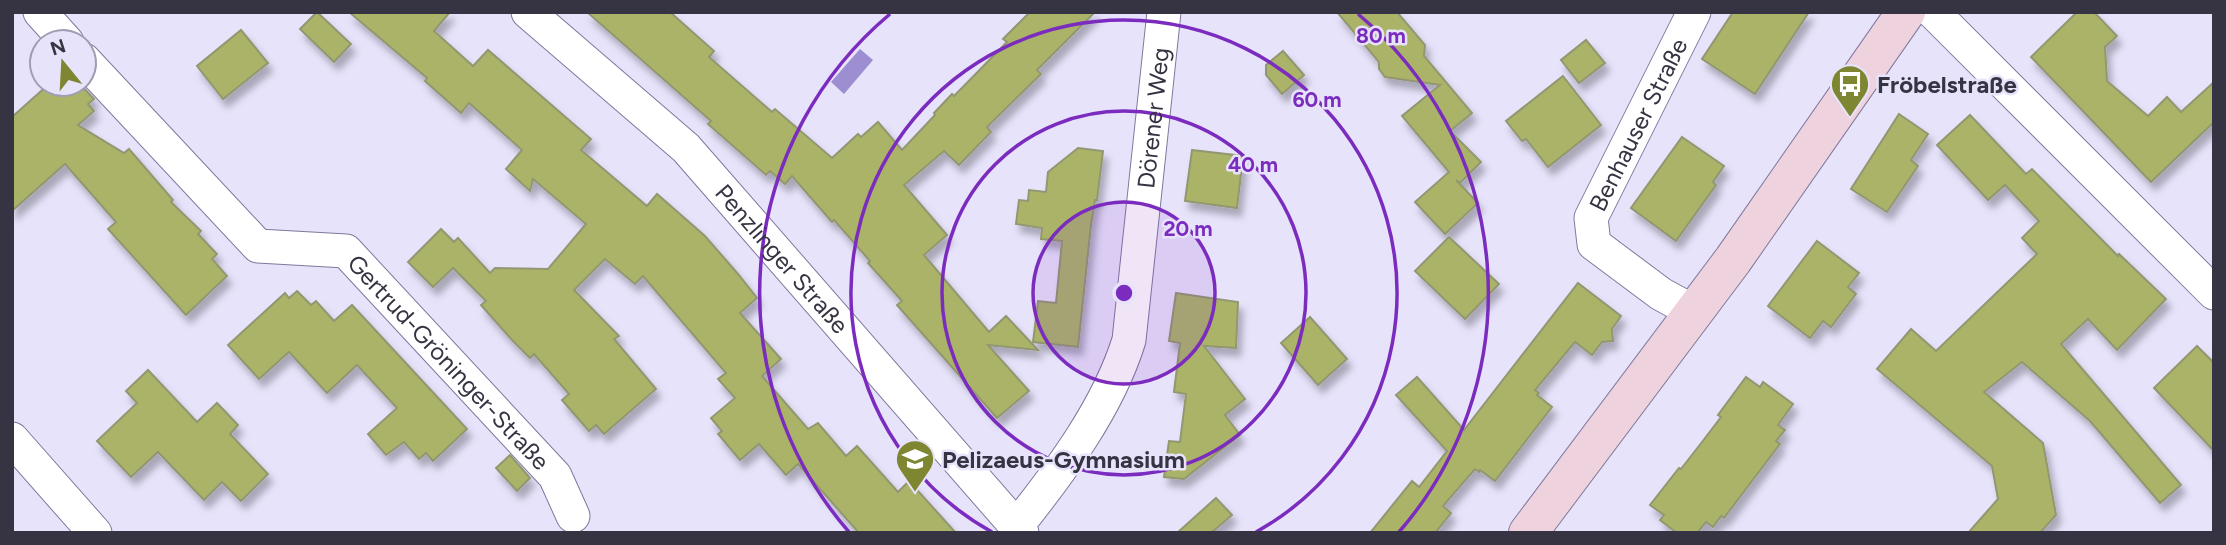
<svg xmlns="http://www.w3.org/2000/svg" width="2226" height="545" font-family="Figtree,sans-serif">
	<defs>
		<filter id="shadow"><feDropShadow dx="4.5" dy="8" stdDeviation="3.5" flood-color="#0004"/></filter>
	</defs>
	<rect width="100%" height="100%" fill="#e7e3fb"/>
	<!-- water -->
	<polygon fill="#9c8ed1" points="860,49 873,60 844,94 831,82"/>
	<!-- building -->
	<g fill="#abb369" stroke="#929771" stroke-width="2" filter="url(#shadow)">
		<polygon points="317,12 351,44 334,62 300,29"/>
		<polygon points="349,12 450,12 434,31 473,66 488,50 591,139 581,150 647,206 657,194 705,236 738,274 757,298 740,313 781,359 762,376 808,429 818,423 846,456 857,446 898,492 909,481 956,533 859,533 798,464 786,475 759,444 740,460 718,434 722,431 711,418 735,398 718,379 726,373 643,276 635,284 605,259 574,290 619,336 614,339 656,389 604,434 596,425 589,431 562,400 569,394 534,354 530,358 512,340 481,305 486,301 453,268 433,287 408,262 441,229 454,242 458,238 490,273 495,268 548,269 586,224 533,179 530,191 506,169 522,150 469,103 461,113 425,81 427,78"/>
		<polygon points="587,12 670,12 714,51 709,57 772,112 775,109 832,158 858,134 861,137 878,122 902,150 935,115 934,113 952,94 954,96 1007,42 1003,39 1030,12 1095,12 1037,70 1041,74 987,127 991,132 959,165 944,151 904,185 947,235 924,255 989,332 1006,316 1038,350 988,345 1029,391 997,418 897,305 902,301 868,263 870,261 834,220 832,222 792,176 785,184 770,171 766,175 708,124 711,121"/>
		<polygon points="1337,12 1397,12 1425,45 1424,56 1472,113 1450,131 1481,162 1460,183 1456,180 1478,203 1445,234 1415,202 1449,172 1402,116 1440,85 1385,77 1379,69 1379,62"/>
		<polygon points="1733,12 1809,12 1755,94 1702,59"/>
		<polygon points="2077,12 2094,12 2117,36 2105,47 2107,81 2148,116 2167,97 2181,112 2214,82 2214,122 2151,182 2031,57"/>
		<polygon points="241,30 268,63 223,99 197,66"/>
		<polygon points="1586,40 1605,63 1579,83 1561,60"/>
		<polygon points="1283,51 1304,75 1282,94 1266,75 1266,65"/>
		<polygon points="1563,76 1601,125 1548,167 1526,139 1522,141 1506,121"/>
		<polygon points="49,84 80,84 94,99 88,104 94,111 78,125 124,153 129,149 173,200 171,202 201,231 198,234 217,254 212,259 227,276 186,315 108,229 116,222 65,164 12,211 12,117"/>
		<polygon points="1899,114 1928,134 1911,160 1918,166 1887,212 1851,189"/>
		<polygon points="1970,115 2026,174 2032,169 2118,256 2119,254 2166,299 2117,350 2088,319 2061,344 2181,485 2160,503 2090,421 2022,362 1984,392 2043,443 2056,515 2040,533 1968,533 1998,499 1992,466 1877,369 1911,329 1936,351 2037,254 2022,238 2039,221 2005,185 1988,200 1937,145"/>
		<polygon points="1682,137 1724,166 1713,182 1716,185 1676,241 1631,208"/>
		<polygon points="1078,148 1103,151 1097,200 1095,200 1091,225 1078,347 1033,342 1038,301 1056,303 1062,241 1041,239 1042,228 1016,224 1019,200 1028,201 1029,190 1046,192 1048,172"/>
		<polygon points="1192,150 1243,156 1237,208 1185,201"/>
		<polygon points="1449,237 1499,284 1465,319 1415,271"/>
		<polygon points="1817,241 1859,273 1848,287 1856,294 1831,327 1823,321 1810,338 1768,306"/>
		<polygon points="1578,283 1621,316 1612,329 1613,341 1602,342 1592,355 1575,342 1535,390 1539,393 1537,395 1552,407 1495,481 1480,470 1479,472 1475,469 1443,506 1451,513 1435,533 1370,533 1412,481 1419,487 1447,451 1396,395 1417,377 1464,430"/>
		<polygon points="297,291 311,305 316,301 334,321 352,305 467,429 433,461 426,453 419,459 404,442 386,455 368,434 397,408 357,365 327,393 289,352 259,379 228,345 285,293 289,298"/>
		<polygon points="1176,293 1238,302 1236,348 1204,346 1245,399 1225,415 1240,435 1184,479 1164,477 1169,441 1180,442 1186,394 1174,392 1180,343 1169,341"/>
		<polygon points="1310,317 1347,359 1318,385 1281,343"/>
		<polygon points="2197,346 2214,363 2214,451 2154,388"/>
		<polygon points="148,370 197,422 217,403 238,425 230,434 268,474 241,501 222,482 204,500 158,452 131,477 97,441 137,403 126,391"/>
		<polygon points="1746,377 1760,387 1763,382 1793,404 1778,425 1785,430 1776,441 1780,444 1724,518 1721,516 1713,527 1706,522 1697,533 1677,533 1660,520 1664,515 1650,505 1679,468 1681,469 1702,442 1721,417 1718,415"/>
		<polygon points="510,455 530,478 517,491 496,468"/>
		<polygon points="1216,498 1232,515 1211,533 1177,533"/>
	</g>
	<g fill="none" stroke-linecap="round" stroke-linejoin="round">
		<!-- minor casing -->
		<g stroke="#7f789c" stroke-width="35">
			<g id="minor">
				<polyline points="40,12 67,42"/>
				<path id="s1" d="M528,12l158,136 336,385"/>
				<polyline points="1933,12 2214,293"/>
				<path id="s2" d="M84,60l174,186 88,5 209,225 18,40"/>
				<path id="s3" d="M1694,312l-33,-18 -67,-50 -3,-26 103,-206"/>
				<polyline points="12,439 95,533"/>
				<path id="s4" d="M1016,527c44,-55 92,-119 113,-187l35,-328"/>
			</g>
		</g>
		<!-- secondary casing -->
		<g stroke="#7f789c" stroke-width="40">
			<polyline id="secondary" points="1528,533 1733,260 1906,12"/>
		</g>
		<!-- minor -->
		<use href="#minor" stroke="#fff" stroke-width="33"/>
		<!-- secondary -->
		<use href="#secondary" stroke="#eed2de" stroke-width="38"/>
	</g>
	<!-- distance rings -->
	<circle cx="1124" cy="293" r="91" fill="#7b2cbf" fill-opacity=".12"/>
	<g fill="none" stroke="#7b2cbf" stroke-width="3.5">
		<circle cx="1124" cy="293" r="91"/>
		<circle cx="1124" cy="293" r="182"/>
		<path d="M992 532A273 273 0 1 1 1256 532"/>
		<path d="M849 532A364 364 0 0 1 890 14M1358 14A364 364 0 0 1 1399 532"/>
	</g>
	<!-- icons -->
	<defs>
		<g id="bus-pin" transform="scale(2.0125)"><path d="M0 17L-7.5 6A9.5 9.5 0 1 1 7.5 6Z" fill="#7f8632" stroke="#e7e3fb"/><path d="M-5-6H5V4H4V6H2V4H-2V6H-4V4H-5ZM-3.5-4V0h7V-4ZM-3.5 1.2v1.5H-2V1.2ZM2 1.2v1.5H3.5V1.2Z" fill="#fff"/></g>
		<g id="school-pin" transform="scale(2.0125)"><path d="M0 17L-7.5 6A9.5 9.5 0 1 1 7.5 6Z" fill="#7f8632" stroke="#e7e3fb"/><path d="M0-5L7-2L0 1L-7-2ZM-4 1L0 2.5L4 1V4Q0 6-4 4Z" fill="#fff"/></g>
	</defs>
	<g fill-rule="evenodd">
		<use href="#bus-pin" x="1850" y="84"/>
		<use href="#school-pin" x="915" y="459"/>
	</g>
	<g text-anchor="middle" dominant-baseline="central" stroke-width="5" stroke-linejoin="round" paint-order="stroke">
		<!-- poi labels -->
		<g font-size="24" font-weight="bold" fill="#363342" stroke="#e7e3fb" text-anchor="start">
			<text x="1877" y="84">Fröbelstraße</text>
			<text x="942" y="459">Pelizaeus-Gymnasium</text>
		</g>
		<!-- street labels -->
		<g font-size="24" fill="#363342" stroke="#e7e3fb">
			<text stroke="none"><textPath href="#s4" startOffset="443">Dörener Weg</textPath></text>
			<text stroke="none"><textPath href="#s3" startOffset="252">Benhauser Straße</textPath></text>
			<text stroke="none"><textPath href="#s1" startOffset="355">Penzlinger Straße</textPath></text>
			<text stroke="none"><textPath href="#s2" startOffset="494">Gertrud-Gröninger-Straße</textPath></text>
		</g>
	</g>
	<circle cx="1124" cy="293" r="10" fill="#7b2cbf" stroke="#e7e3fb" stroke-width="3.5"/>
	<g font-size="21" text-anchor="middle" font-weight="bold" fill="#7b2cbf" stroke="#e7e3fb" stroke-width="5" stroke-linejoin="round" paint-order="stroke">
		<text x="1381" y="43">80 m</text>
		<text x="1317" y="107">60 m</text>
		<text x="1253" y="172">40 m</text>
		<text x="1188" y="236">20 m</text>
	</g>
	<!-- border -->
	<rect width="2226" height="545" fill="none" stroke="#363342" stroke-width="28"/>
	<!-- north arrow -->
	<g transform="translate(63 63) rotate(342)"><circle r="33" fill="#e7e3fb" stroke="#a09db1" stroke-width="2"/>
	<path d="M0-5L12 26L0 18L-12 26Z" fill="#7f8632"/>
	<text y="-10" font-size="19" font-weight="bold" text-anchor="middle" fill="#363342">N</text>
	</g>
</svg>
